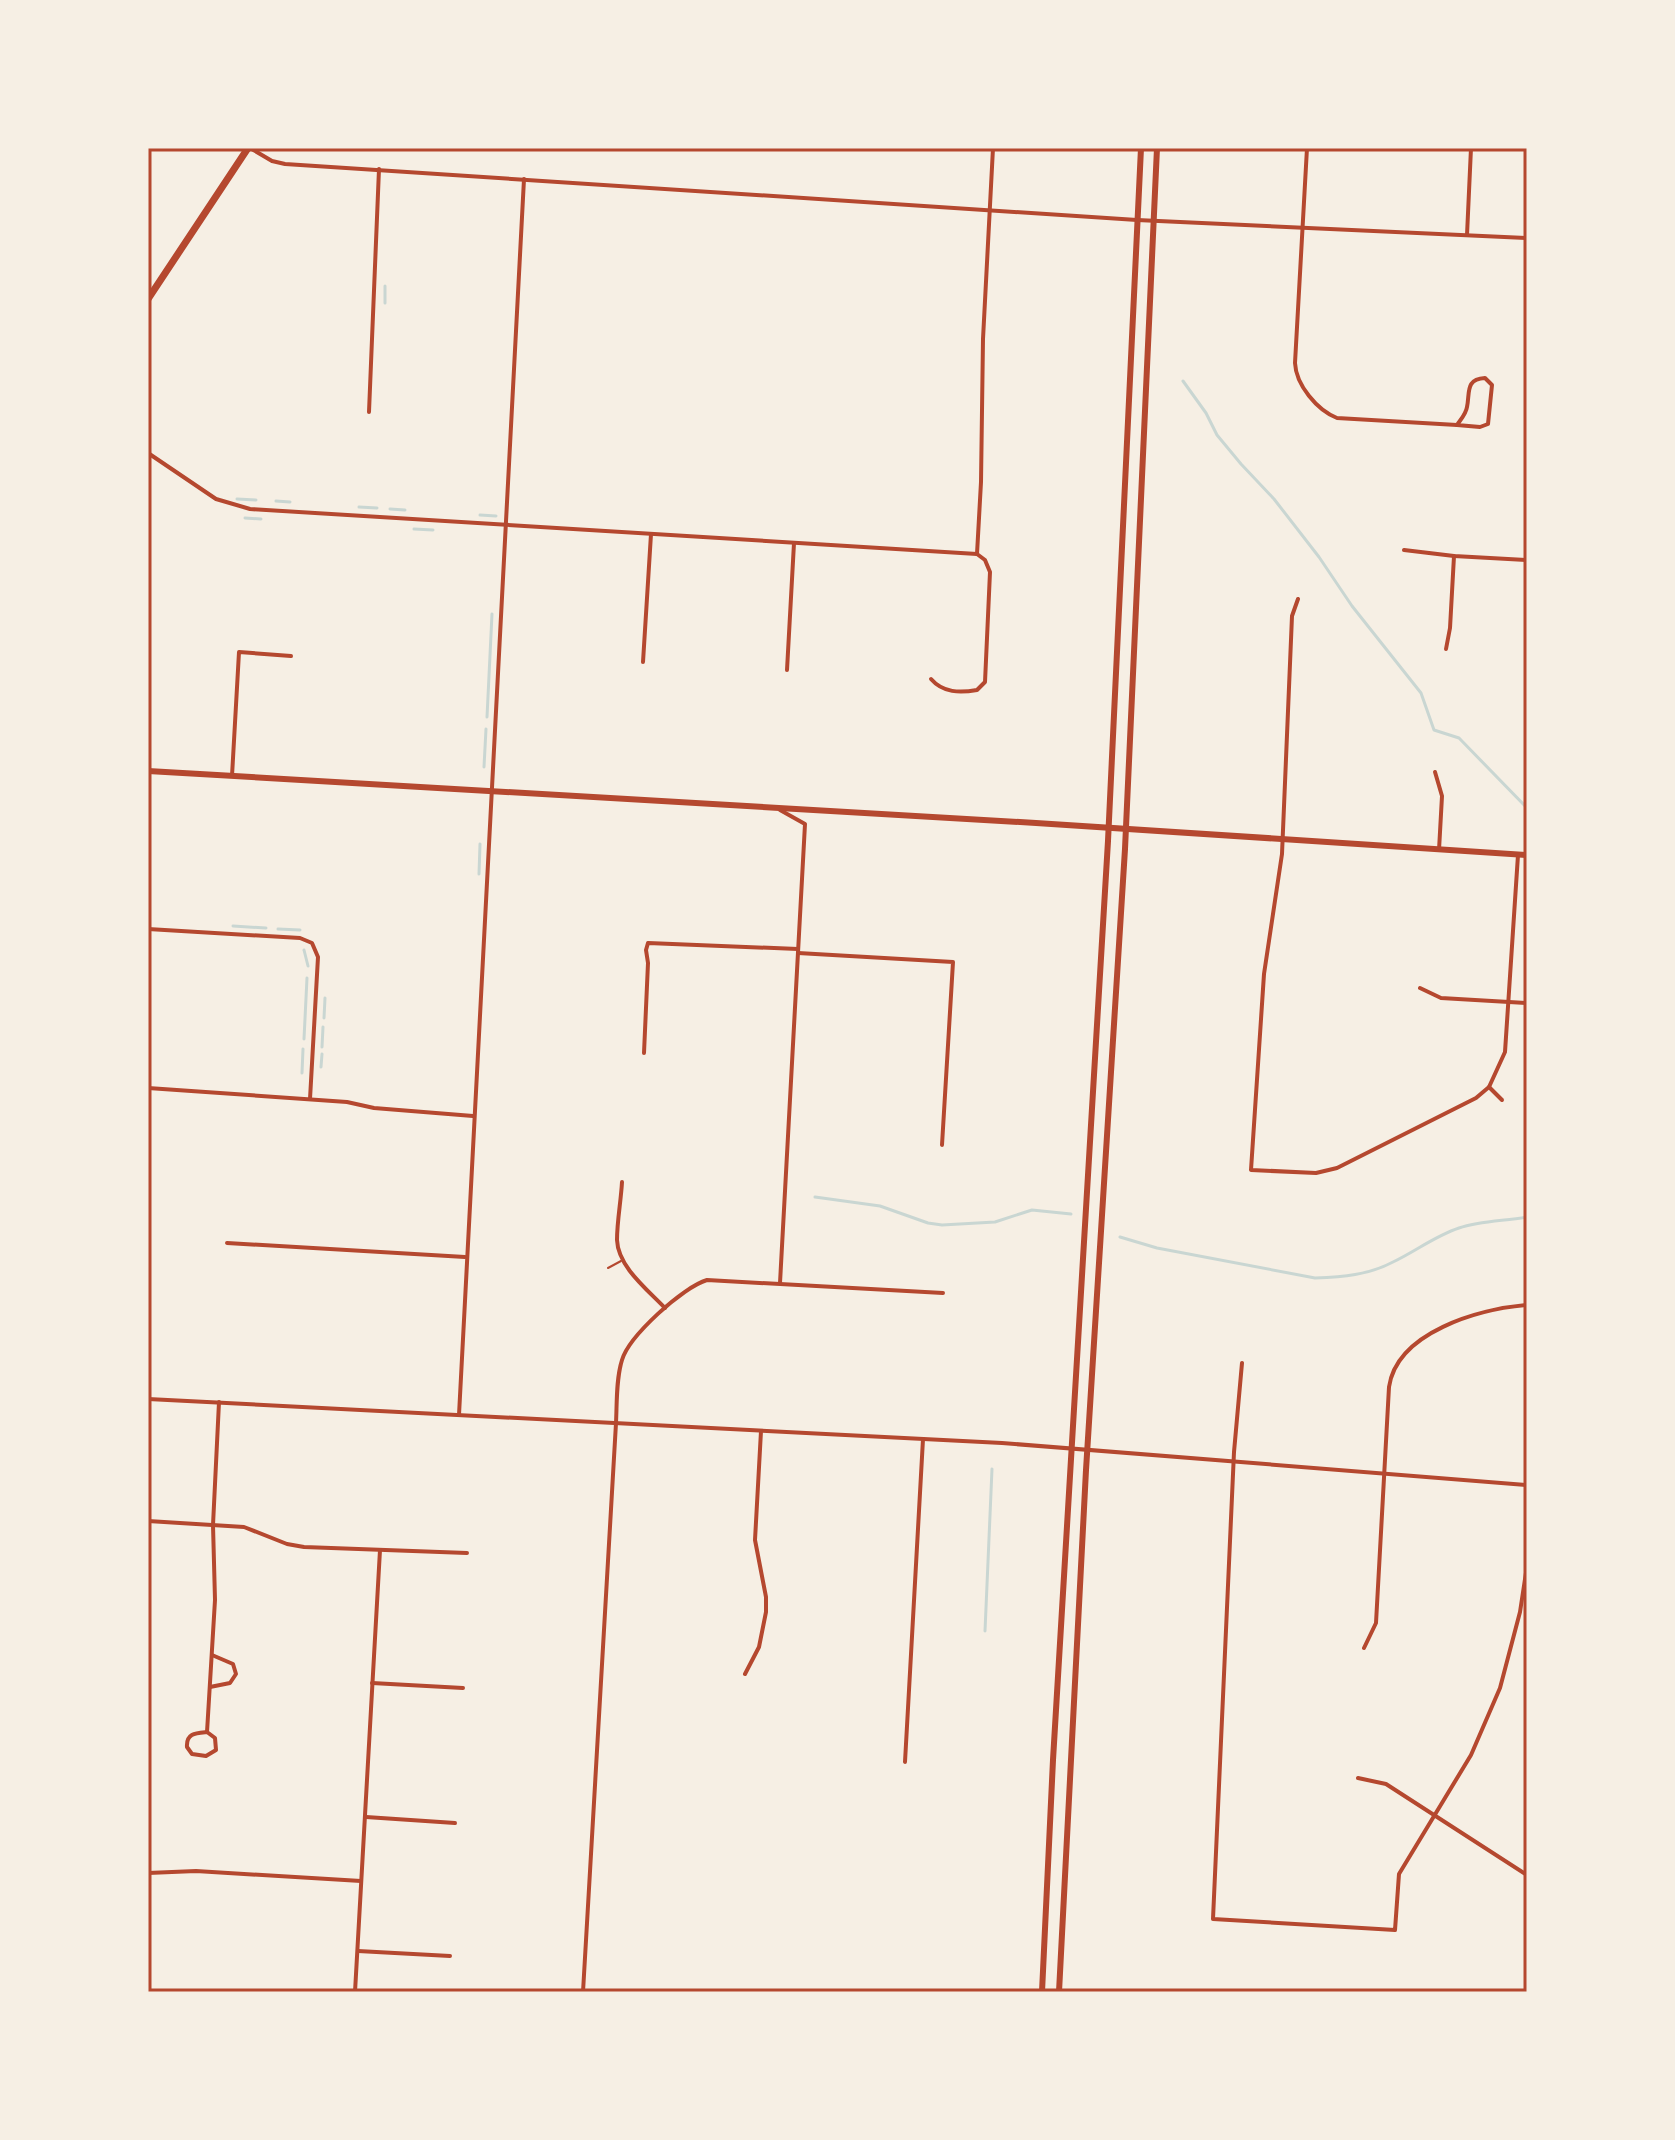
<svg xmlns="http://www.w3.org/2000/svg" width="1675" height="2140" font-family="Lato,sans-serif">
	<rect width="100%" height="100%" fill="#f6efe4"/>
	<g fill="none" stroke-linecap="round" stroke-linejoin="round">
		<!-- stream -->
		<g stroke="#c9d6d2" stroke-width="3">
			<polyline points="385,303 385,286"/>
			<polyline points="1183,381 1206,413 1217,435 1241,464 1274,499 1319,557 1352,606 1421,693 1434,730 1459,738 1527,808"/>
			<polyline points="237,499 256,500"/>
			<polyline points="276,501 290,502"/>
			<polyline points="359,507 377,508"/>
			<polyline points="390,509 405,510"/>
			<polyline points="480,515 496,516"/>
			<polyline points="245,518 261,519"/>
			<polyline points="414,529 433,530"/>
			<polyline points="487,717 492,614"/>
			<polyline points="484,767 486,729"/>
			<polyline points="479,874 480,844"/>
			<polyline points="233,926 266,928"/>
			<polyline points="278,929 300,930"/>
			<polyline points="304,950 308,966"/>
			<polyline points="324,1018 325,998"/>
			<polyline points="304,1039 307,978"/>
			<polyline points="322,1047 323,1027"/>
			<polyline points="321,1067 322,1054"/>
			<polyline points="302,1073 303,1049"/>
			<polyline points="815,1197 880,1206 928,1223 942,1225 995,1222 1032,1210 1071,1214"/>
			<path d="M1120,1237l37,11 158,30c27,-1 54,-3 78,-16 23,-11 42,-26 66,-34 21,-7 46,-7 68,-11"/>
			<polyline points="985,1631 992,1469"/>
		</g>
		<!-- service -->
		<polyline stroke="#b5482f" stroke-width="2" points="608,1268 621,1261"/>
		<!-- minor -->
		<g stroke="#b5482f" stroke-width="4">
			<polyline points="250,148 272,161 285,164 1137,220 1527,238"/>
			<path d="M1307,148l-12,215c1,22 22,47 42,55l120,7"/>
			<polyline points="1467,235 1471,148"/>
			<path d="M1485,378l7,7 -4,39 -8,3 -23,-2c4,-6 9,-11 10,-18 3,-14 -2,-28 18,-29z"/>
			<polyline points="369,412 379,169"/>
			<polyline points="148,453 216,499 250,509 977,554"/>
			<polyline points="1404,550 1454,556 1527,560"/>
			<polyline points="977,554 981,482 983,339 993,148"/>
			<polyline points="1298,599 1292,616 1282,854 1264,974 1251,1170 1316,1173 1337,1168 1476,1098 1489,1087 1505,1052 1518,855"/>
			<polyline points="1446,649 1450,628 1454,556"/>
			<polyline points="643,662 651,534"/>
			<polyline points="787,670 794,543"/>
			<path d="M931,679c12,14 29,14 46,11l8,-8 5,-110 -5,-12 -8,-6"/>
			<polyline points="1435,772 1442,796 1439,850"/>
			<polyline points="232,776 239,652 291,656"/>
			<polyline points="780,810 805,824 780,1283"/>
			<polyline points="148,929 300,938 312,943 318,957 310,1099"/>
			<polyline points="798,953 953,962 942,1145"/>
			<polyline points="1420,988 1441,998 1527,1003"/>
			<polyline points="644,1053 648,963 646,950 648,943 798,949"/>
			<polyline points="1489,1087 1502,1100"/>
			<polyline points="148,1088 347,1102 374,1108 473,1116"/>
			<path d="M622,1182c-1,19 -5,39 -5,58 1,27 31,50 48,68"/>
			<polyline points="227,1243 465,1257"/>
			<polyline points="1242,1363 1234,1452 1213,1919 1395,1930 1399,1874 1471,1755 1500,1688 1520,1612 1527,1566"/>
			<polyline points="148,1399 1002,1443 1527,1485"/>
			<polyline points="459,1415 524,179"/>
			<polyline points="1527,1485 1527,1442"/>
			<polyline points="148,1521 244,1527 287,1544 304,1547 467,1553"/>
			<path d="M1364,1648l12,-25 13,-236c8,-55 90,-78 138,-82"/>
			<polyline points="745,1674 759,1647 766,1612 766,1597 755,1540 761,1431"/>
			<polyline points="372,1683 463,1688"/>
			<polyline points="210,1687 230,1683 236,1674 233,1664 212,1655"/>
			<path d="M207,1732l8,6 1,12 -10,6 -14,-2 -5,-7c-1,-14 9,-14 20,-15l8,-132 -2,-75 6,-123"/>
			<polyline points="905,1762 923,1439"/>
			<polyline points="1358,1778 1386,1784 1527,1875"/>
			<polyline points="366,1817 455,1823"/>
			<polyline points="148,1873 196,1871 361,1881"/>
			<polyline points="358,1951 450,1956"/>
			<polyline points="355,1992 380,1550"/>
			<path d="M583,1992l33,-569c1,-20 0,-44 6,-63 7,-24 61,-73 85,-80l236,13"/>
		</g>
		<!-- tertiary -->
		<polyline stroke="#b5482f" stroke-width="6" points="148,771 1036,823 1527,855"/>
		<!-- secondary -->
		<g stroke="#b5482f" stroke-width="6">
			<polyline points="1042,1992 1053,1760 1108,841 1141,148"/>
			<polyline points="1059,1992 1086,1470 1125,849 1157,148"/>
		</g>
		<!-- primary -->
		<polyline stroke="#b5482f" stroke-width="7" points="148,299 248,148"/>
	</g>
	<!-- border -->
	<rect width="1675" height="2140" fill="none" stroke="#f6efe4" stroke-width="300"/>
	<rect x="150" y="150" width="1375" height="1840" fill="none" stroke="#b5482f" stroke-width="3"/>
</svg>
